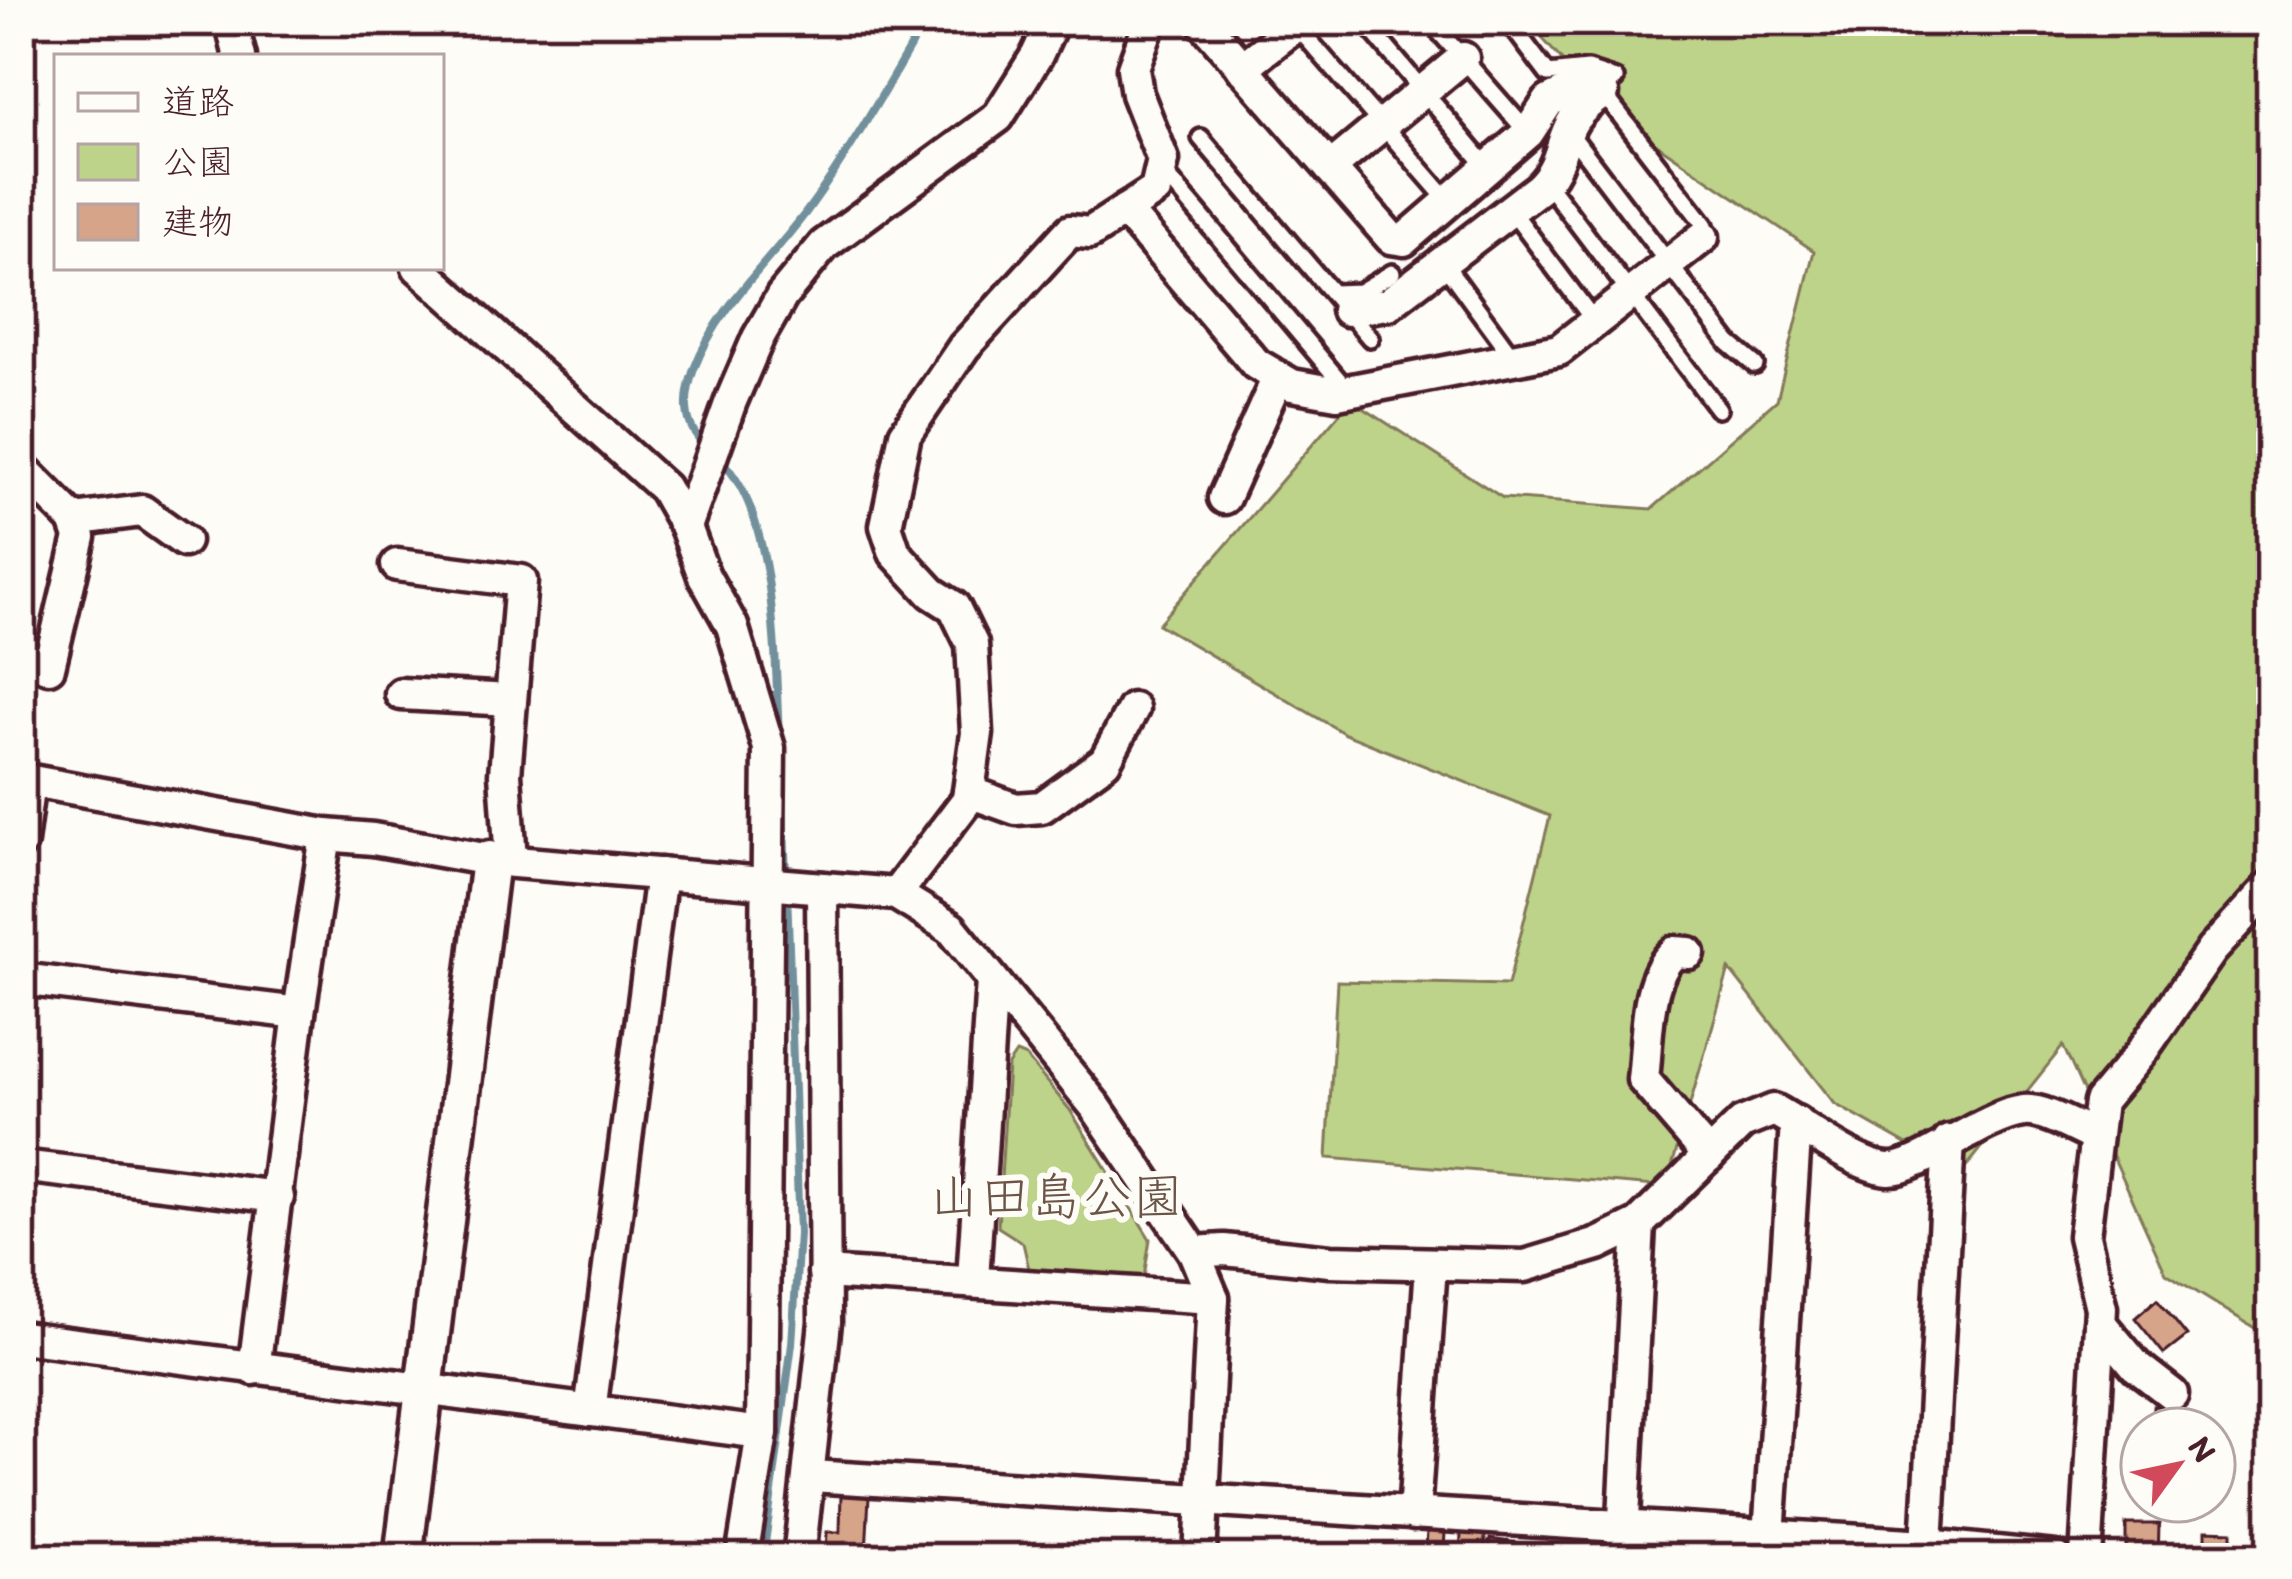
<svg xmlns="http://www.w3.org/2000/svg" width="2292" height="1579" font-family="Itim,'Klee One',sans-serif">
	<rect width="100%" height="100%" fill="#fdfcf7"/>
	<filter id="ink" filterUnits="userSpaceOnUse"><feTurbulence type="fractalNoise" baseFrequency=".00833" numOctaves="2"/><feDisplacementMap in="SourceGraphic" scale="24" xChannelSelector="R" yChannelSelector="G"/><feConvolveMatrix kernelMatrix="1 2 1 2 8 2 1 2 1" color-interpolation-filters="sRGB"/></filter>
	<g filter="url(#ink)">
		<!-- green -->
		<g fill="#bdd389" stroke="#84795a" stroke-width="3">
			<polygon points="1527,21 2271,21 2271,1338 2166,1273 2063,1046 1960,1175 1835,1104 1729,969 1666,1187 1327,1158 1337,981 1508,985 1550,816 1345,734 1158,624 1351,400 1503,498 1652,509 1777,400 1814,251 1606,110"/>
			<polygon points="1016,1053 1026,1057 1070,1110 1150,1239 1144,1277 1029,1269 1023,1243 998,1227 1008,1065"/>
		</g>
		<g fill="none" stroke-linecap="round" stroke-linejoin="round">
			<!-- stream -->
			<g stroke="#72909c" stroke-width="8">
				<path d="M705,445c-23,-21 -21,-48 -11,-76 23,-61 75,-107 113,-158 44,-60 81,-126 118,-190"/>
				<path d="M720,460c57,51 55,203 59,278"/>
				<polyline points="783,807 786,875"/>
				<polyline points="763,1558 792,1344 799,1234 787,890"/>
			</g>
		</g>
		<!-- building -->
		<g fill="#d6a589" stroke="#4a1f2b" stroke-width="3">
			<polygon points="2157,1299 2187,1336 2164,1354 2135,1318"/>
			<polygon points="2153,1406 2169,1407 2169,1429 2152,1429"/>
			<polygon points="841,1494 869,1496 866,1553 826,1551 827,1532 840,1532"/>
			<polygon points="2126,1524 2159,1524 2158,1558 2126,1558"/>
			<polygon points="2206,1530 2232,1531 2232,1558 2206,1558"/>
			<polygon points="1427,1531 1445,1532 1444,1551 1426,1549"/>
			<polygon points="1461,1533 1485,1533 1485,1558 1460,1558"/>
			<polygon points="1490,1539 1530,1545 1528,1558 1488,1558"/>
			<polygon points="1143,1549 1182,1551 1182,1558 1142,1558"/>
		</g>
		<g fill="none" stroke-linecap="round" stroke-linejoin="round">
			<!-- service casing -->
			<g stroke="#4a1f2b" stroke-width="24">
				<g id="service">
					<polyline points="1364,21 1488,168"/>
					<polyline points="1430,21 1528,133"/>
					<polyline points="1508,21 1548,74 1587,70 1615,79"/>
					<polyline points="1294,23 1449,202"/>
					<polyline points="1603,93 1705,225 1703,237"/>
					<polyline points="1568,131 1729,343 1755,365"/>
					<polyline points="1201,138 1370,338"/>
					<polyline points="1163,171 1348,391"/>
					<polyline points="1546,182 1718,409"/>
					<polyline points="1511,210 1595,322"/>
					<polyline points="1443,262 1514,359"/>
					<polyline points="1333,293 1360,292 1392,273"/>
				</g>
			</g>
			<!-- minor casing -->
			<g stroke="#4a1f2b" stroke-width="39">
				<g id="minor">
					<polyline points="231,21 240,57"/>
					<path d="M1202,21l189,217 13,2 124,-107 21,-32 27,-13 27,5c-52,31 -30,64 -65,96l-150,115 -41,6"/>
					<polyline points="1242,68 1302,21"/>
					<polyline points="1330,168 1463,58"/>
					<polyline points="1125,210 1256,364 1292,385 1337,393 1559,350 1703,237"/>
					<polyline points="418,267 664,488 686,527 704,576 732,626 769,748 762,1433 742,1558"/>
					<polyline points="21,473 24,470 74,520 80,537 49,667 21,656"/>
					<polyline points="1224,498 1278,377"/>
					<polyline points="74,520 142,511 184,541"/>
					<polyline points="686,527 731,401 758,338 782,296 824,245 998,117 1037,55 1053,21"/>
					<polyline points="397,565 521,581 505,774 511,861"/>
					<polyline points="401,694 511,700"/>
					<polyline points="21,779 326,835 373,839 490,860 896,894 951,928 1095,1106 1194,1252 1213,1298 1200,1558"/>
					<polyline points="969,792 1016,809 1042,807 1105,761 1133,709"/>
					<polyline points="21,842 29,781"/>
					<polyline points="896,894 968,799 977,733 972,644 954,607 932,593 895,553 886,526 905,434 964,347 1070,231 1090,233 1156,190 1163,160 1137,94 1133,68 1150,21"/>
					<path d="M1689,953l-14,-1c-31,26 -27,89 -32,127l66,77"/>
					<polyline points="21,979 299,1013"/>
					<polyline points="21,1166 278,1197"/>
					<path d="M1194,1252l30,-2 106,11 195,5 73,-22 41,-20 103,-101 32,-13c30,16 82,57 115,59 29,2 94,-54 135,-58 20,-2 51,17 70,25"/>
					<polyline points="824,1273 1213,1298"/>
					<polyline points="973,1280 992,980"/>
					<polyline points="2100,1323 2136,1366 2172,1394"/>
					<polyline points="21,1337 762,1433"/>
					<polyline points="254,1369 299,1013 326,835"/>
					<polyline points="590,1411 661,874"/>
					<polyline points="811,1476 1927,1545 2055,1558"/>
					<polyline points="1414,1514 1431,1265"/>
					<polyline points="1769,1536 1796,1122"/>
					<polyline points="1927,1545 1949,1141"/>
					<polyline points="799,1558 825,1322 822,888"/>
					<polyline points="1622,1558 1639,1224"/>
					<polyline points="2086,1558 2101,1308 2084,1236 2100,1102 2140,1054 2212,950 2271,886"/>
				</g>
			</g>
			<!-- tertiary casing -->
			<g stroke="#4a1f2b" stroke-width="45">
				<polyline id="tertiary" points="403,1558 490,860"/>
			</g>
			<!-- service -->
			<use href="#service" stroke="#fdfcf7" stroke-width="15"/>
			<!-- minor -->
			<use href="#minor" stroke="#fdfcf7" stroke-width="30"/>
			<!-- tertiary -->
			<use href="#tertiary" stroke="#fdfcf7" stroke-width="36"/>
		</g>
	</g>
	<g text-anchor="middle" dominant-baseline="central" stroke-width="12" stroke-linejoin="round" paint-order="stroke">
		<!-- park labels -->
		<g font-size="51" fill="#6c5547" stroke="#fdfcf7">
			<text x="1056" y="1196">山田島公園</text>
		</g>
	</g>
	<!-- margin -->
	<rect width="2292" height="1579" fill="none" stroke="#fdfcf7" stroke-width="72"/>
	<rect x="36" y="36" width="2220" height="1507" fill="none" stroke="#4a1f2b" stroke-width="4.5" filter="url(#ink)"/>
	<!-- legend -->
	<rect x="54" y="54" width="390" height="216" fill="#fdfcf7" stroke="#b5a4a5" stroke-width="3"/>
	<rect x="78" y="93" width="60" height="18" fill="#fdfcf7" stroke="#b5a4a5" stroke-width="3"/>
	<text x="162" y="114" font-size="36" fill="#4a1f2b">道路</text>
	<rect x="78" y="144" width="60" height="36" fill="#bdd389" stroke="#b5a4a5" stroke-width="3"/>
	<text x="162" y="174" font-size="36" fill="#4a1f2b">公園</text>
	<rect x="78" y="204" width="60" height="36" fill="#d6a589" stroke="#b5a4a5" stroke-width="3"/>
	<text x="162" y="234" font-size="36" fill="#4a1f2b">建物</text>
	<!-- north arrow -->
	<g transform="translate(2178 1465) rotate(57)"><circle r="57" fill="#fdfcf7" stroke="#b5a4a5" stroke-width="3"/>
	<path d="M0-9L21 45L0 30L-21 45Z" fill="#d1495b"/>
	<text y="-18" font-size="33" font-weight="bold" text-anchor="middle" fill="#4a1f2b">N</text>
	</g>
</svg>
